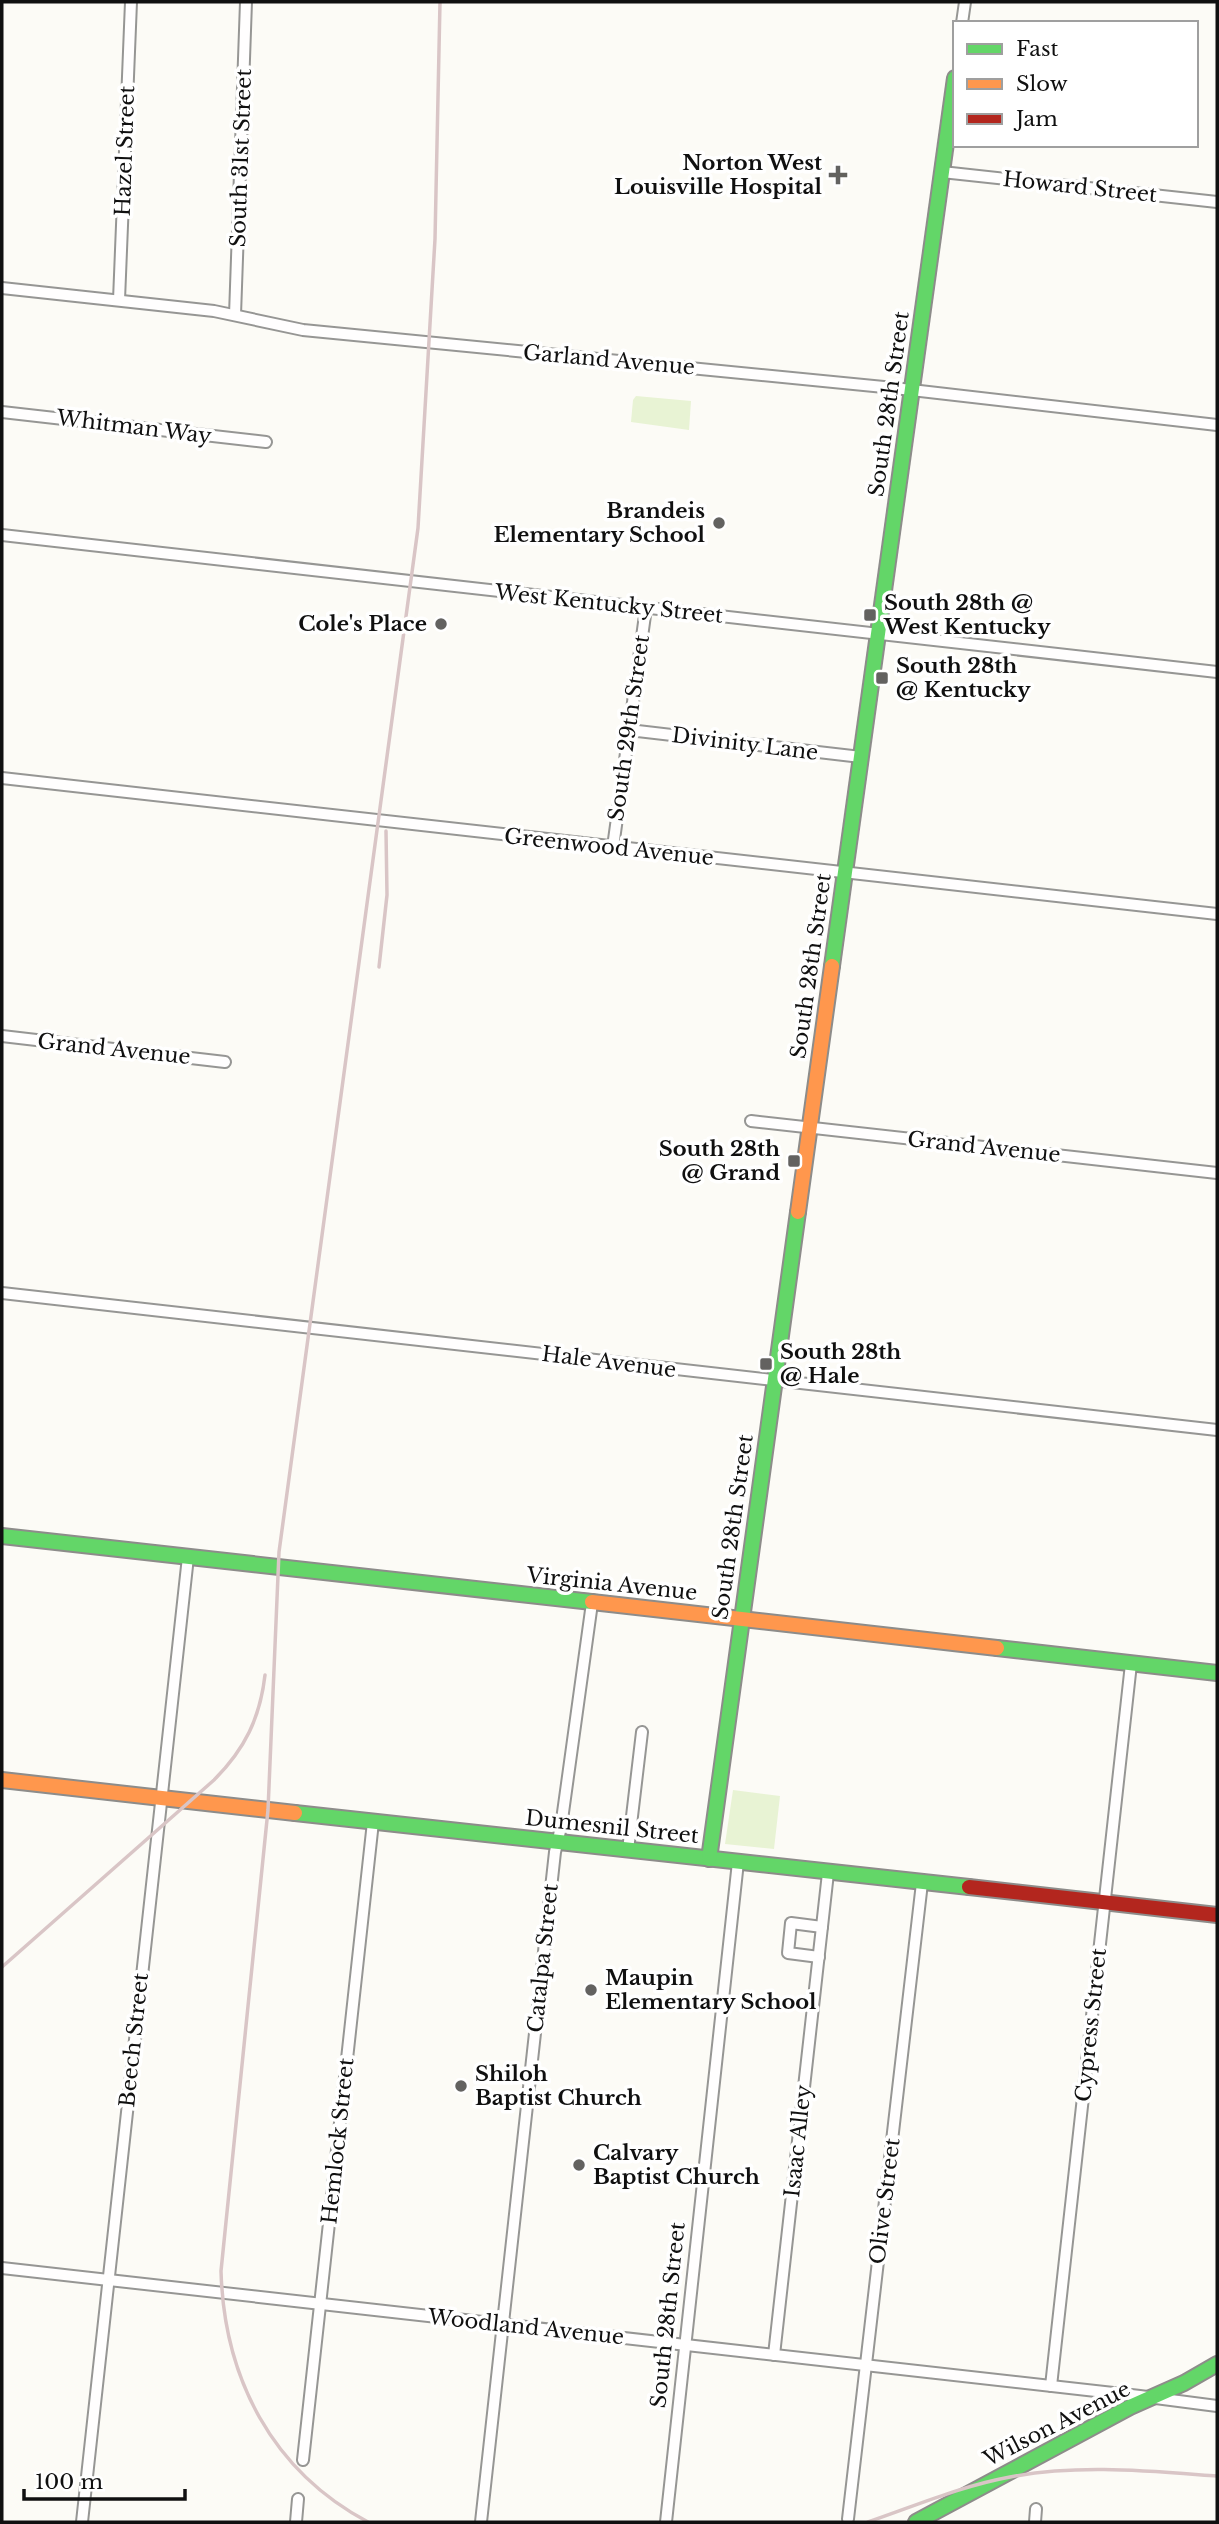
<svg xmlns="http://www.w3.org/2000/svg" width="1219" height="2524" font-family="'Libre Baskerville',serif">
	<rect width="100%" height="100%" fill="#fcfbf6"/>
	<!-- green -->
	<g fill="#e8f3d4">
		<polygon points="636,396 691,401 689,430 631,422 633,400"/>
		<polygon points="733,1790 780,1796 774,1849 725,1844"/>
	</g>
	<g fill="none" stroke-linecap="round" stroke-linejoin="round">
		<!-- street casing -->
		<g stroke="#969694" stroke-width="14">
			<g id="street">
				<polyline points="962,23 965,2"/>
				<polyline points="942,172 1217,202"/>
				<polyline points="2,288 214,311 303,330 894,388 1217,425"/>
				<polyline points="119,300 131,2"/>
				<polyline points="235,315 246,2"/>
				<polyline points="2,412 266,442"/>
				<polyline points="2,535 1217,672"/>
				<polyline points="629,730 861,757"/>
				<polyline points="2,778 1217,914"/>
				<polyline points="613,847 646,608"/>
				<polyline points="2,1036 225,1062"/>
				<polyline points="751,1121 1217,1173"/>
				<polyline points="2,1293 1217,1430"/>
				<polyline points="628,1850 642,1732"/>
				<polyline points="819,1957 788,1953 791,1923 822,1927"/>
				<polyline points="2,2268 1140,2396 1217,2406"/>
				<polyline points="774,2355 828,1873"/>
				<polyline points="1051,2386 1131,1664"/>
				<polyline points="303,2460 373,1822"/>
				<polyline points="848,2519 922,1883"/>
				<polyline points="82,2522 188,1557"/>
				<polyline points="296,2522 298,2499"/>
				<polyline points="481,2522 555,1852 561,1827 592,1603"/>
				<polyline points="666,2522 738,1862"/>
				<polyline points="1035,2522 1036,2509"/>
			</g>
		</g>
		<!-- fast casing -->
		<g stroke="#8d8c8a" stroke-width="18">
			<g id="fast">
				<polyline points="832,966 955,78"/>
				<polyline points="2,1536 592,1602"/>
				<polyline points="997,1648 1217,1673"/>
				<polyline points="295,1813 969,1887"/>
				<polyline points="709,1859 798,1212"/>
				<polyline points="916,2522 1130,2407 1184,2383 1217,2364"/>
			</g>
		</g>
		<!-- slow casing -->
		<g stroke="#8d8c8a" stroke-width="18">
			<g id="slow">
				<polyline points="798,1212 832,966"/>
				<polyline points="592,1602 997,1648"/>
				<polyline points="2,1780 295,1813"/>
			</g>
		</g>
		<!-- jam casing -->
		<g stroke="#8d8c8a" stroke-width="18">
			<polyline id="jam" points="969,1887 1217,1915"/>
		</g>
		<!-- street -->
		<use href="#street" stroke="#fffefe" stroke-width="10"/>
		<!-- fast -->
		<use href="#fast" stroke="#63d668" stroke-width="14"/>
		<!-- slow -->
		<use href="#slow" stroke="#ff974d" stroke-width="14"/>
		<!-- jam -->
		<use href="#jam" stroke="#b3261e" stroke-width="14"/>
		<!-- rail -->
		<g stroke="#d9c5c6" stroke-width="3.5">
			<polyline points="379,967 387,895 386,831"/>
			<path d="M2,1967l212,-187c31,-31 46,-62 51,-105"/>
			<path d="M368,2522c-96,-51 -144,-144 -147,-251l47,-461 11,-258 139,-1024 17,-289 5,-237"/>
			<path d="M868,2522c47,-16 93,-36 142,-45 68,-13 138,-6 207,-1"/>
		</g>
	</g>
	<!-- markers -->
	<g fill="#636260" stroke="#fff" stroke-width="2.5">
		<path d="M834.5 164.5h7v7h7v7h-7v7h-7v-7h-7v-7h7z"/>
		<circle cx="719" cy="523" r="7"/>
		<rect x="863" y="608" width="14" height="14" rx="3.5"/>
		<circle cx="441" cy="624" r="7"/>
		<rect x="875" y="671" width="14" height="14" rx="3.5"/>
		<rect x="787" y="1154" width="14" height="14" rx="3.5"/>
		<rect x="759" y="1357" width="14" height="14" rx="3.5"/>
		<circle cx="591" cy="1990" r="7"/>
		<circle cx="461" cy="2086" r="7"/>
		<circle cx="579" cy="2165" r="7"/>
	</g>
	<g text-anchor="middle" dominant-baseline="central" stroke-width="7" stroke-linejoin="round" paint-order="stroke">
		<!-- street labels -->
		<g font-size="21" fill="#101010" stroke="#fff">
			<text transform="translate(125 151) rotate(-88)">Hazel Street</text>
			<text transform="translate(241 158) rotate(-88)">South 31st Street</text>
			<text transform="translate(1080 187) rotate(6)">Howard Street</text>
			<text transform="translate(609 360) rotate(5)">Garland Avenue</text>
			<text transform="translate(889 404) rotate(-82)">South 28th Street</text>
			<text transform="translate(134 427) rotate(7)">Whitman Way</text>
			<text transform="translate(609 604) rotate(6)">West Kentucky Street</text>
			<text transform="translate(629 728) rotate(-82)">South 29th Street</text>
			<text transform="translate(745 744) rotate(7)">Divinity Lane</text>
			<text transform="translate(609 847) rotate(6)">Greenwood Avenue</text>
			<text transform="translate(811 966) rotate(-82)">South 28th Street</text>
			<text transform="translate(114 1049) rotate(6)">Grand Avenue</text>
			<text transform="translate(984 1147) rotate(6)">Grand Avenue</text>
			<text transform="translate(609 1362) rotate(7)">Hale Avenue</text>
			<text transform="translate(733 1527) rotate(-82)">South 28th Street</text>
			<text transform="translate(612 1584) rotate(6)">Virginia Avenue</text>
			<text transform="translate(612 1827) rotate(6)">Dumesnil Street</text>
			<text transform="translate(543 1958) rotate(-84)">Catalpa Street</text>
			<text transform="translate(1091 2025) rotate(-84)">Cypress Street</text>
			<text transform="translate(134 2040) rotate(-84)">Beech Street</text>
			<text transform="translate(338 2141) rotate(-84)">Hemlock Street</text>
			<text transform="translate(798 2141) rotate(-84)">Isaac Alley</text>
			<text transform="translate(885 2201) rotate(-83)">Olive Street</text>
			<text transform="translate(668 2315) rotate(-84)">South 28th Street</text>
			<text transform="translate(526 2327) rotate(6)">Woodland Avenue</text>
			<text transform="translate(1057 2424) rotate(-27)">Wilson Avenue</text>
		</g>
		<!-- poi labels -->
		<g font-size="21" font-weight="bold" fill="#101010" stroke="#fff" text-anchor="start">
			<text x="822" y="163" text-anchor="end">Norton West<tspan x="822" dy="24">Louisville Hospital</tspan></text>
			<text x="705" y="511" text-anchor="end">Brandeis<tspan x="705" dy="24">Elementary School</tspan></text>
			<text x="884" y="603">South 28th @<tspan x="884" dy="24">West Kentucky</tspan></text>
			<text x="427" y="624" text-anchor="end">Cole's Place</text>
			<text x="896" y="666">South 28th<tspan x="896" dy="24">@ Kentucky</tspan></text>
			<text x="780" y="1149" text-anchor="end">South 28th<tspan x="780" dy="24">@ Grand</tspan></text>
			<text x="780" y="1352">South 28th<tspan x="780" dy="24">@ Hale</tspan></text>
			<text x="605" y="1978">Maupin<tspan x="605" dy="24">Elementary School</tspan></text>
			<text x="475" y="2074">Shiloh<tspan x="475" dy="24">Baptist Church</tspan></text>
			<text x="593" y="2153">Calvary<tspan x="593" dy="24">Baptist Church</tspan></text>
		</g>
	</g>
	<!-- border -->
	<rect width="1219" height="2524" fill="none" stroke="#101010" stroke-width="7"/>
	<!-- legend -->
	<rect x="953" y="21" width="245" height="126" fill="#ffffff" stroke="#9f9f9f" stroke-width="2"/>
	<rect x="967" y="44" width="35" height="10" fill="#63d668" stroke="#9f9f9f" stroke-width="2"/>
	<text x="1016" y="56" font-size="21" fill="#101010">Fast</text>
	<rect x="967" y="79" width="35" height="10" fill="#ff974d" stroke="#9f9f9f" stroke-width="2"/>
	<text x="1016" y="91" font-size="21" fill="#101010">Slow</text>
	<rect x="967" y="114" width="35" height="10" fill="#b3261e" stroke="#9f9f9f" stroke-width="2"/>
	<text x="1016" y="126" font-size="21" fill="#101010">Jam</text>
	<!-- scale -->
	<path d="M24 2489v10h161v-10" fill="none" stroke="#101010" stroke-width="3.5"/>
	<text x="35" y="2489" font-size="21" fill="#101010" stroke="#ffffff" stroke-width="5" paint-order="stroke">100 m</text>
</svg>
